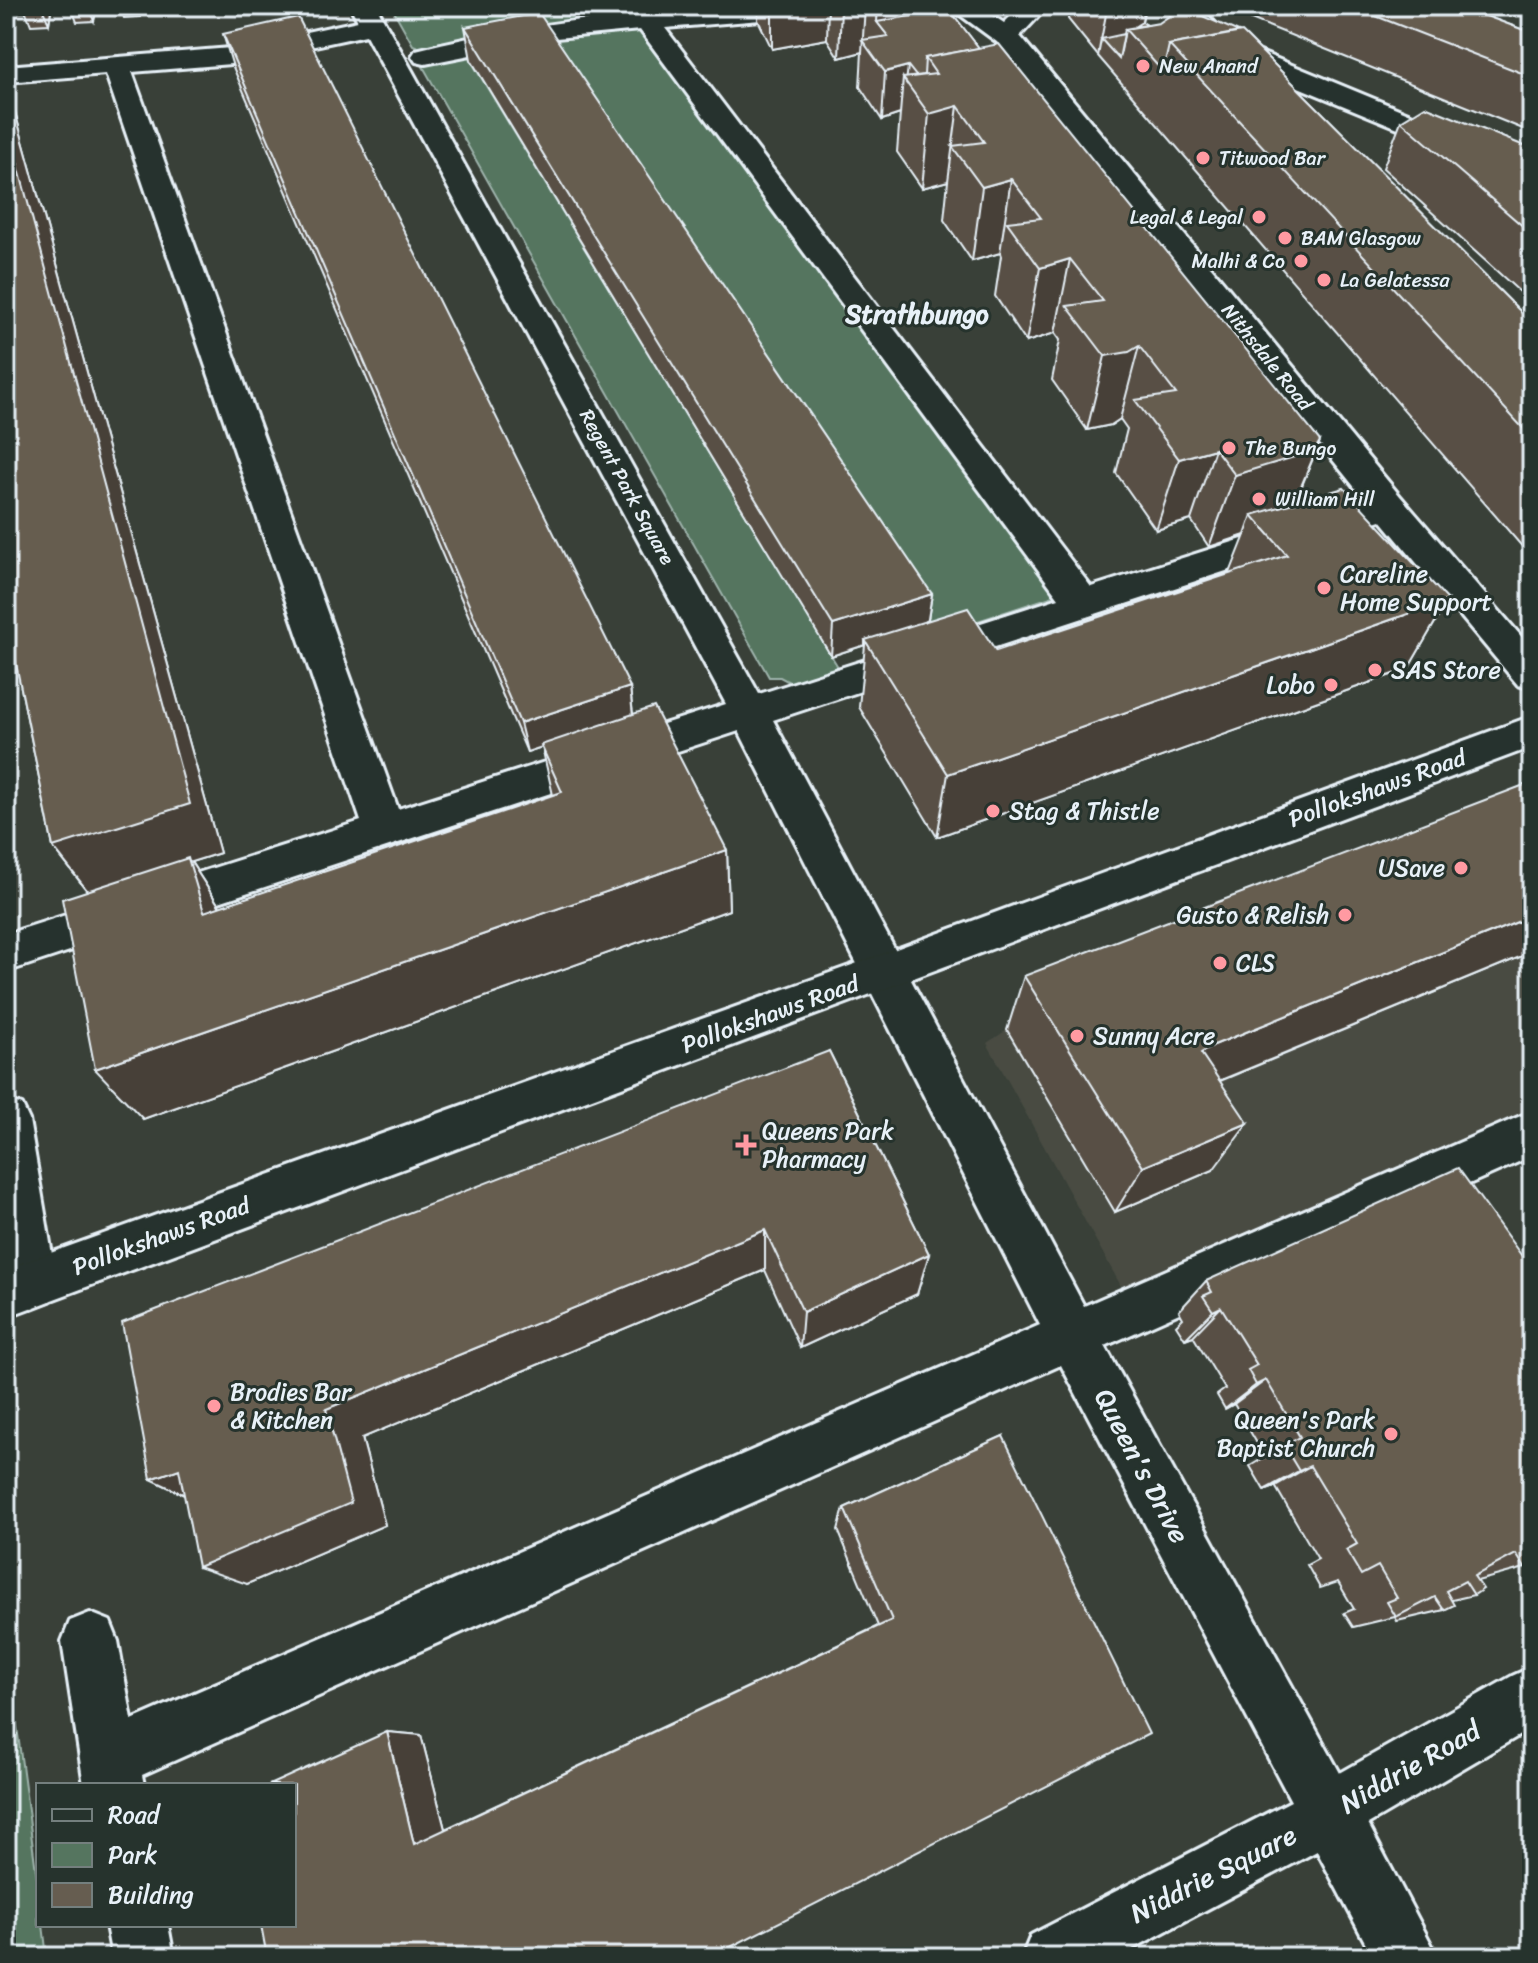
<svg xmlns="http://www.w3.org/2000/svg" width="1538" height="1963" font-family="Sriracha,sans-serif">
	<rect width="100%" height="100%" fill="#394038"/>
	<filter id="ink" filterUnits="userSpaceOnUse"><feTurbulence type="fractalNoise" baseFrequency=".0125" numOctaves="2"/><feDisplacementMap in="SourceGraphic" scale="16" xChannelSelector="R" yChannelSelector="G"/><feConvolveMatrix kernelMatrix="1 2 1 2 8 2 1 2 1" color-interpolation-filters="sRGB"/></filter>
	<g filter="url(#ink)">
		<!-- built -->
		<polygon fill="#494c43" points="1532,826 1532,1115 1141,1281 1121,1286 987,1043 1007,1030"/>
		<!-- green -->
		<g fill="#55755f" stroke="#9eb3ac" stroke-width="2">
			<polygon points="391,6 778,6 549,24 423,49 413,45"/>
			<polygon points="642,29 1057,595 935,635 471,61 838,667 791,683 780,677 769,677 421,63 560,35"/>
			<polygon points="6,1686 14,1704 38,1886 38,1925 43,1925 47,1957 6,1957"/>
		</g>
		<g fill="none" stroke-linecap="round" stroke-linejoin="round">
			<!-- minor casing -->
			<g stroke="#e8f1f8" stroke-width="6">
				<g id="minor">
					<path d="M350,6h26l383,688 300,-96 -419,-568 -84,8 -131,26 -9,-2 -4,-6 4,-6c140,-35 285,-44 429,-44l-4,5 -9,3 -167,14 426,559 274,-87 -368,-458 -49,-36h30l26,17 17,-17h27l-28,30 380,460 132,153v40l-14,-4 -137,-165 -608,200 311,586 448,-195v45l-427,190 235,427 172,-97 20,-9v61l-164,96 70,133h-65l-56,-106 -200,106h-95l9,-22 260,-134 -230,-436 -919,410 2,10h-60l-22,-144 8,-20 20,-8 20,8 8,20 14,79 908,-395 -301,-594 -733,241v-38l355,-113 -255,-747 -100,8v-16l225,-18 127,-27zM366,35l360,669 -328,105 -266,-737 99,-8z"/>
					<polygon points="1172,6 1199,6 1225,33 1253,49 1532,164 1532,183 1235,61 1207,45"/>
					<polygon points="6,1099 22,1105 29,1120 57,1284 50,1301 32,1308 14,1301 6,1276"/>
					<polygon points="106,1925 168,1925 174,1957 112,1957"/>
				</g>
			</g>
			<!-- major casing -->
			<g stroke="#e8f1f8" stroke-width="6">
				<polygon id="major" points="1532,716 1532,747 6,1317 6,1269 866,960"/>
			</g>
			<!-- minor -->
			<use href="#minor" fill="#26332d" fill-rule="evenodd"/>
			<!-- major -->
			<use href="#major" fill="#26332d" fill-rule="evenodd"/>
		</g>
		<!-- wall -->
		<g fill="#585045" stroke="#e8f1f8" stroke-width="2">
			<polygon points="6,6 103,6 97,6 94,21 77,22 72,9 51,10 49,24 31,25 26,12 6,13"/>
			<polygon points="120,6 141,6 140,17 124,18"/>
			<polygon points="165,6 186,6 185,14 168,15"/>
			<polygon points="219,6 254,6 255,7 220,9"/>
			<polygon points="758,6 949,6 949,9 979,48 1320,441 1295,503 1448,600 1408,669 937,837 859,707 865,645 831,656 471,60 465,27 932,594 928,620 996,651 1230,573 1245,535 1209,547 1191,520 1156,530 1116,473 1127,429 1120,419 1111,425 1087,430 1052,380 1060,340 1055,333 1026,342 995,296 1001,256 1000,253 972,261 944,220 948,181 922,188 897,152 900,114 882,120 860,87 862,52 839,58 827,39 772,49 758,20"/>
			<polygon points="1070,6 1145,6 1142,22 1147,25 1246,36 1532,323 1532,558 1098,56 1068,19"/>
			<polygon points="1237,6 1459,6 1532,33 1532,128 1528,131 1246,17"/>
			<polygon points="223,34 630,687 633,714 727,850 729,910 143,1119 87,891 53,847 6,614 6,86 10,94 220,853 191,862 220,907 553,795 542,747 527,752 233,67"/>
			<polygon points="1401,121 1532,149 1532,303 1383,168"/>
			<polygon points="1532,952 1220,1081 1213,1170 1115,1212 1007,1030 1024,976"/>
			<polygon points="829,1051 929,1254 917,1294 800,1348 765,1270 362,1438 385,1525 247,1584 184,1495 151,1479"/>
			<polygon points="1532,1270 1532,1564 1525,1568 1477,1581 1474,1595 1452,1600 1444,1610 1397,1621 1395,1617 1353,1627 1344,1613 1354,1609 1338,1582 1320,1588 1307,1565 1318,1559 1275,1486 1264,1490 1250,1466 1265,1457 1234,1404 1225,1409 1217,1395 1225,1389 1193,1336 1185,1339 1176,1325 1183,1318 1179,1311 1206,1281"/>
			<polygon points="1003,1436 711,1957 267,1957 387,1732 421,1735 445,1829 878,1626 838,1530 844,1508"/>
		</g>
		<!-- shaded-wall -->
		<g fill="#474138" stroke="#e8f1f8" stroke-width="2">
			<polygon points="41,6 50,6 51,10 49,24"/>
			<polygon points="88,6 97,6 94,21"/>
			<polygon points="136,6 141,6 140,17"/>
			<polygon points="772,6 828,6 827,39 772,49"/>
			<polygon points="841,6 865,6 862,52 839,58"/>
			<polygon points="878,6 949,6 944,56 888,36 877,22"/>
			<polygon points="1122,6 1145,6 1138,39 1125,29 1121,51 1101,39 1098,56 1107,9"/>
			<polygon points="908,66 906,83 903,78 900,114 882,120 885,72"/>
			<polygon points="996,71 958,106 948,181 922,188 929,114"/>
			<polygon points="6,86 10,94 220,853 191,862 227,918 91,895 53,847 6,121"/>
			<polygon points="1011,179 1000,253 972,261 982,187"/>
			<polygon points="1070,259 1055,333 1026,342 1040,268"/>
			<polygon points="1139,346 1120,419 1111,425 1087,430 1105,356"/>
			<polygon points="1320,441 1290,513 1252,515 1245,535 1209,547 1235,475"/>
			<polygon points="1215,449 1191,520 1156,530 1179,459"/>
			<polygon points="932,594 927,625 865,640 865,645 831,656 833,625"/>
			<polygon points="1448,600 1408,669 937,837 948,774"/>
			<polygon points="630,687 633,717 527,752 520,723"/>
			<polygon points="727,850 729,910 143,1119 95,1069"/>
			<polygon points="1532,916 1532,952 1182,1096 1201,1053 1214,1045"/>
			<polygon points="1248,1123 1213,1170 1115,1212 1143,1167"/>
			<polygon points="765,1230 765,1270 362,1438 385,1525 247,1584 198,1567 326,1409"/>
			<polygon points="929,1254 917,1294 800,1348 803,1312"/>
			<polygon points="1221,1307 1193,1336 1185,1339 1213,1311"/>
			<polygon points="1266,1380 1234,1404 1225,1409 1256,1385"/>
			<polygon points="1310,1466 1275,1486 1264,1490 1299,1471"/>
			<polygon points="179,1469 202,1503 151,1479"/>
			<polygon points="387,1732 421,1735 447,1837 414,1844"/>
		</g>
		<!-- building -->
		<g fill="#665d50" stroke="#e8f1f8" stroke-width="2">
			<polygon points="1104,6 1122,6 1107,9"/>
			<polygon points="1350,6 1459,6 1532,33 1532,77"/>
			<polygon points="1182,7 1239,32 1169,45 1163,72 1125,29 1159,23"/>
			<polygon points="949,9 979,48 925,58 924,75 916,76 908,66 885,72 862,40 888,36 877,22"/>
			<polygon points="539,13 932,594 833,625 465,27"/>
			<polygon points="298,17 630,687 520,723 223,34"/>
			<polygon points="1142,22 1147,25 1134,27"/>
			<polygon points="1242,32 1532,323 1532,438 1169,45"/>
			<polygon points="1124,34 1119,59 1101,39"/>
			<polygon points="999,44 1320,441 1314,451 1235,475 1215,449 1179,459 1135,400 1176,394 1139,346 1129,352 1105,356 1067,306 1103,301 1070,259 1040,268 1007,222 1041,218 1011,179 982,187 952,146 984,142 958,106 929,114 903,78 936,74 925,58"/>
			<polygon points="1425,106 1532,149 1532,234 1401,121"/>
			<polygon points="6,121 190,804 53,847 6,614"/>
			<polygon points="1344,488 1448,600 948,774 865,640 968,608 996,651 1287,555 1252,515"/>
			<polygon points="654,707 727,850 95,1069 62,899 188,858 204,912 562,792 541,745"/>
			<polygon points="1532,782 1532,916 1214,1045 1201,1053 1248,1123 1143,1167 1024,976"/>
			<polygon points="829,1051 929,1254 803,1312 765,1230 326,1409 351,1503 198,1567 179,1469 151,1479 122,1323"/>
			<polygon points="1458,1168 1532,1270 1532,1547 1529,1548 1532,1553 1532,1564 1525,1568 1516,1554 1474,1576 1483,1589 1474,1595 1465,1581 1446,1591 1454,1605 1444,1610 1435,1597 1396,1617 1387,1602 1397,1598 1378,1566 1361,1575 1346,1550 1357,1544 1310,1466 1299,1471 1284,1446 1300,1437 1266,1380 1256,1385 1248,1370 1257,1365 1221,1307 1213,1311 1203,1296 1212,1292 1206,1281"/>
			<polygon points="1003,1436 1149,1734 711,1957 267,1957 261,1925 294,1925 294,1785 269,1785 387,1732 414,1844 892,1620 844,1508"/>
		</g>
	</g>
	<!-- markers -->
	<g fill="#ff9aa2" stroke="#26332d" stroke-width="3">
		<circle cx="1143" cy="66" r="8"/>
		<circle cx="1203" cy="158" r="8"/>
		<circle cx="1259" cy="217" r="8"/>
		<circle cx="1285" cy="238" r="8"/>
		<circle cx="1301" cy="261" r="8"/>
		<circle cx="1324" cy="280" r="8"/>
		<circle cx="1229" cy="448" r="8"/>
		<circle cx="1259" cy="499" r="8"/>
		<circle cx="1324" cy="588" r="8"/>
		<circle cx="1375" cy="670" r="8"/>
		<circle cx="1331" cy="685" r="8"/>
		<circle cx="993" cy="811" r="8"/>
		<circle cx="1461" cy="868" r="8"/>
		<circle cx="1345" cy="915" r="8"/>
		<circle cx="1220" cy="963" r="8"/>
		<circle cx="1077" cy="1036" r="8"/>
		<path d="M742 1133h8v8h8v8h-8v8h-8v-8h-8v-8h8z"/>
		<circle cx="214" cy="1406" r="8"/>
		<circle cx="1391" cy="1434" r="8"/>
	</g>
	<g text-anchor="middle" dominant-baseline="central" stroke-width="6" stroke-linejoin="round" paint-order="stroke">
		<!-- far-poi labels -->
		<g font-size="20" fill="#e8f1f8" stroke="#26332d" text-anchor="start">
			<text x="1159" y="66">New Anand</text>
			<text x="1219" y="158">Titwood Bar</text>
			<text x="1243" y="217" text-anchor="end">Legal &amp; Legal</text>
			<text x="1301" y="238">BAM Glasgow</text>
			<text x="1285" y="261" text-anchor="end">Malhi &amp; Co</text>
			<text x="1340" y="280">La Gelatessa</text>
			<text x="1245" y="448">The Bungo</text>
			<text x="1275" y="499">William Hill</text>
		</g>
		<!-- far-street labels -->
		<g font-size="20" fill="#e8f1f8" stroke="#26332d">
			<text transform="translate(1267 357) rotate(51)">Nithsdale Road</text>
			<text transform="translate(627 487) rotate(61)">Regent Park Square</text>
		</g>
		<!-- poi labels -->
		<g font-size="24" fill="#e8f1f8" stroke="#26332d" text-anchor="start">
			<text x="1340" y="574">Careline<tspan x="1340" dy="28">Home Support</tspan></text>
			<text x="1391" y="670">SAS Store</text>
			<text x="1315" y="685" text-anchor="end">Lobo</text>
			<text x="1009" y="811">Stag &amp; Thistle</text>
			<text x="1445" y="868" text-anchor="end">USave</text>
			<text x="1329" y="915" text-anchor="end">Gusto &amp; Relish</text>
			<text x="1236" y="963">CLS</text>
			<text x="1093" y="1036">Sunny Acre</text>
			<text x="762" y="1131">Queens Park<tspan x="762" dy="28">Pharmacy</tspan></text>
			<text x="230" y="1392">Brodies Bar<tspan x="230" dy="28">&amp; Kitchen</tspan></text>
			<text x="1375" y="1420" text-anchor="end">Queen's Park<tspan x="1375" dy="28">Baptist Church</tspan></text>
		</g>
		<!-- street labels -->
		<g font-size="24" fill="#e8f1f8" stroke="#26332d">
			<text transform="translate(1377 788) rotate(-20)">Pollokshaws Road</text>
			<text transform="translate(770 1014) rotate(-20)">Pollokshaws Road</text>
			<text transform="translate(161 1236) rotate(-20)">Pollokshaws Road</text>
		</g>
		<!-- far-district labels -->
		<g font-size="26" font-weight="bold" fill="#e8f1f8" stroke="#26332d">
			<text x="917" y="314">Strathbungo</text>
		</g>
		<!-- near-street labels -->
		<g font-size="28" fill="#e8f1f8" stroke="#26332d">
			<text transform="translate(1142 1466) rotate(62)">Queen's Drive</text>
			<text transform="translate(1410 1767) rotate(-30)">Niddrie Road</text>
			<text transform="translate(1213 1874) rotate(-27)">Niddrie Square</text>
		</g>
	</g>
	<!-- margin -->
	<rect width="1538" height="1963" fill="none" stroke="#26332d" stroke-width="32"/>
	<rect x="16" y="16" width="1506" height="1931" fill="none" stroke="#e8f1f8" stroke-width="3" filter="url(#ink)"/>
	<!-- legend -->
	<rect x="36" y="1783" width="260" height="144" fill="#26332d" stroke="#747f7e" stroke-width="2"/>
	<rect x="52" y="1809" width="40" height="12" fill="#26332d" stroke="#747f7e" stroke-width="2"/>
	<text x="108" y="1823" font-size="24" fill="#e8f1f8">Road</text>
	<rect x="52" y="1843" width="40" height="24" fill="#55755f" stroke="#747f7e" stroke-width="2"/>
	<text x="108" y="1863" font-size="24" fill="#e8f1f8">Park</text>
	<rect x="52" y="1883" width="40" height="24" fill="#665d50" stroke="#747f7e" stroke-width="2"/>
	<text x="108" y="1903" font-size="24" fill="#e8f1f8">Building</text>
</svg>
